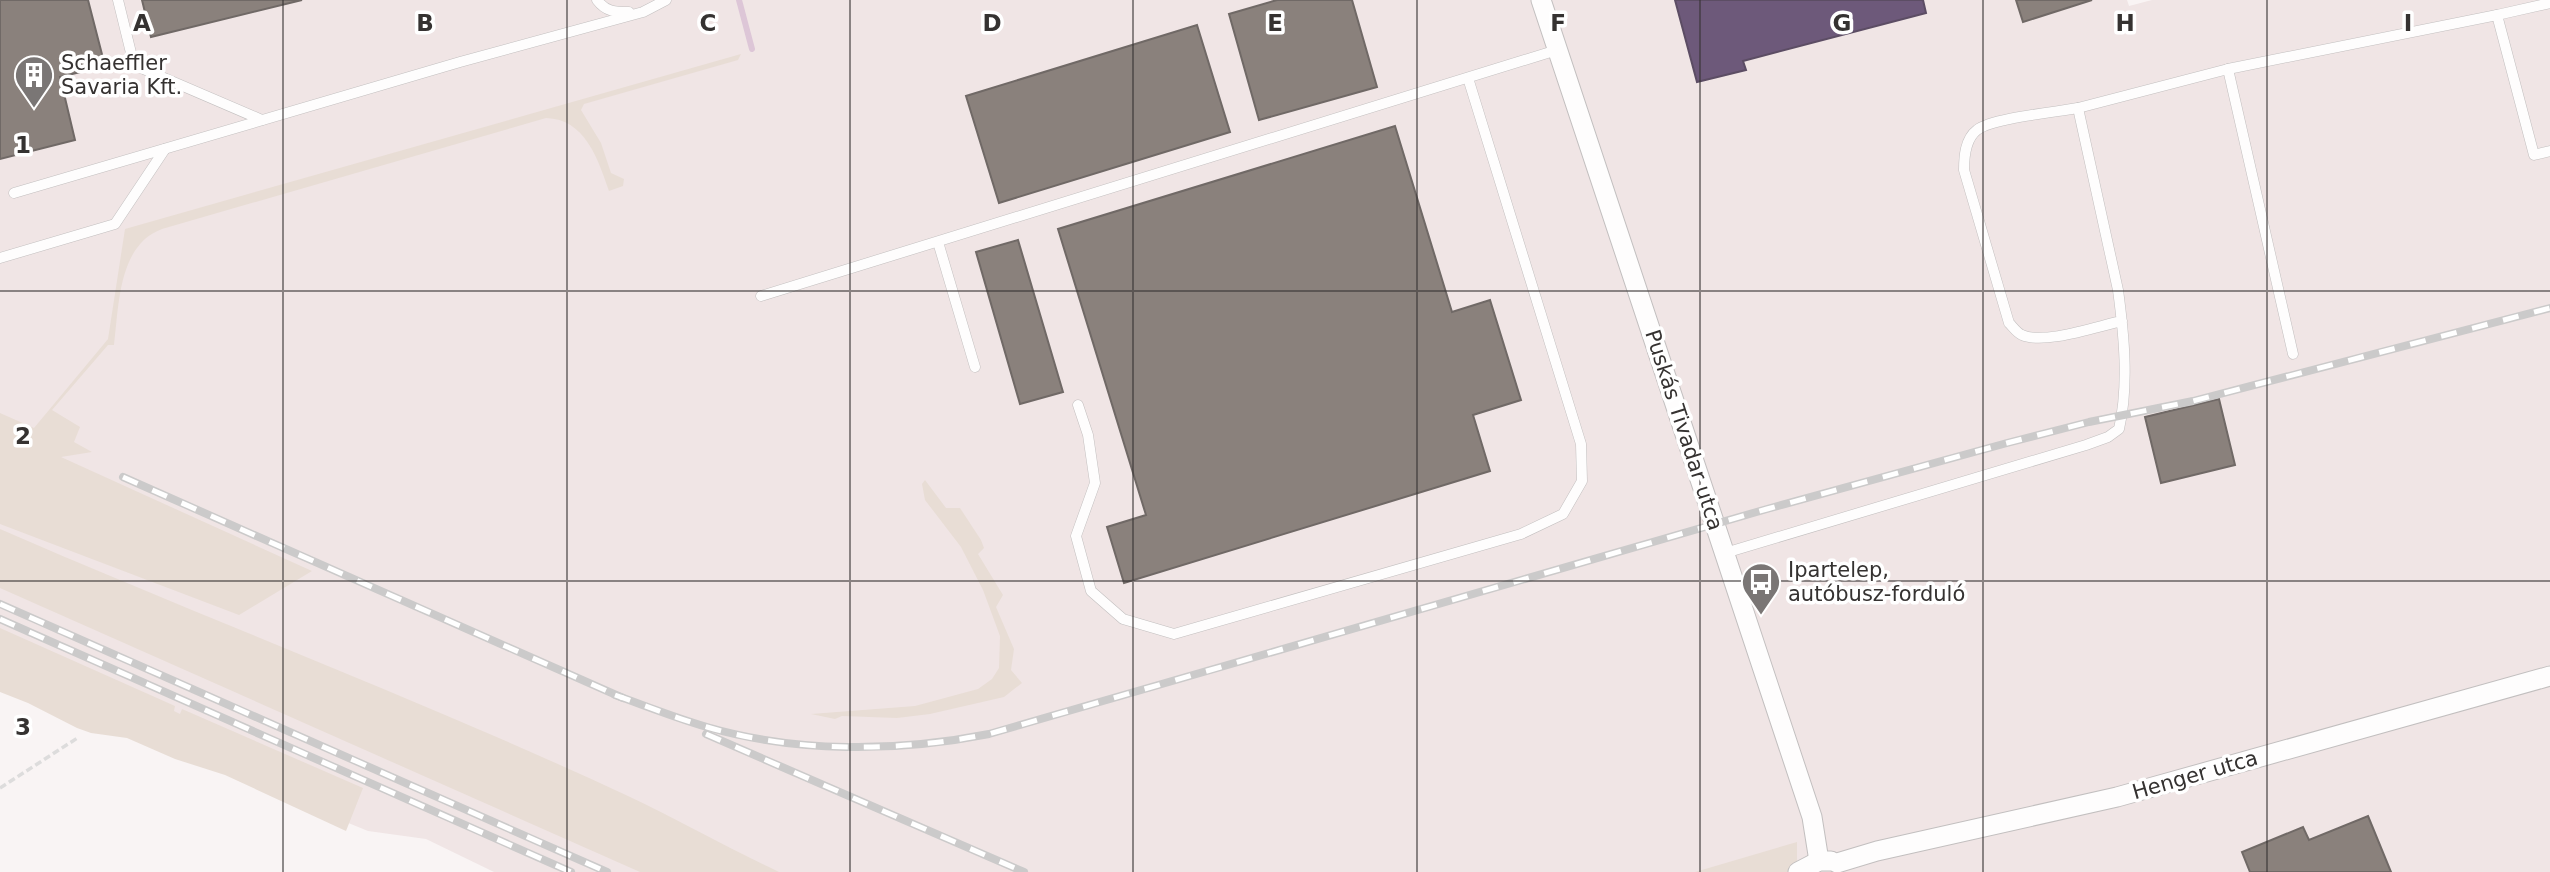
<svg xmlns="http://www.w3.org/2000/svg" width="2550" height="872" font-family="'DejaVu Sans',sans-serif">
	<rect width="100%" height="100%" fill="#f9f4f4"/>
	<!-- built -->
	<polygon fill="#f0e5e5" points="0,0 2127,0 2129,6 2152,0 2550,0 2550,872 494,872 426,839 368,831 0,681"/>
	<!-- green -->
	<g fill="#e8ddd5">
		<path d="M741,54l-3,6 -154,44 -3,6 20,33 10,30 13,6 -1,7 -14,5c-11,-32 -24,-72 -63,-73l-384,111c-44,16 -43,77 -48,116h-6l-56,65 28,17 -6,15 18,10 -31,5 251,114 -73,44 -239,-91v-111l34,15 74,-89 17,-110z"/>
		<polygon points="925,480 946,508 960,508 981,540 984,548 978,554 1003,595 996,607 1014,649 1011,670 1022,683 1004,697 930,714 897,718 842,716 835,719 811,714 915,706 978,689 992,679 999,668 1000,636 983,590 961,547 925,500 922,484"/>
		<path d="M0,529c209,91 422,171 628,267 51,24 100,52 151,76h-139l-640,-284z"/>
		<polygon points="0,628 175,706 174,711 180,714 182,709 363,788 346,831 225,775 175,759 127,738 91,733 77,728 28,703 0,692"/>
		<polygon points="1797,842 1797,861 1788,872 1695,872"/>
	</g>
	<!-- offices -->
	<polygon fill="#6d597a" stroke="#5c4d64" stroke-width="2" points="1675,0 1923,0 1926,13 1743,61 1746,70 1697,82"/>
	<!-- industry -->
	<g fill="#8a817c" stroke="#706966" stroke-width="2">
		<polygon points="0,0 88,0 105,66 60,77 75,140 0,159"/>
		<polygon points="142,0 302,0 151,37"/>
		<polygon points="1277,0 1352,0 1377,87 1259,120 1229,14"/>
		<polygon points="2016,0 2092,0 2023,22"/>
		<polygon points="1197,25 1230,132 999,203 966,96"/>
		<polygon points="1395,126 1452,312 1490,300 1521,400 1473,415 1490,471 1124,583 1107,527 1146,515 1058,229"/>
		<polygon points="1018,240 1063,392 1020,404 976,252"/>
		<polygon points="2219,399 2235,465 2161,483 2145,417"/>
		<polygon points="2368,816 2391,872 2250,872 2242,852 2303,827 2309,840"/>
	</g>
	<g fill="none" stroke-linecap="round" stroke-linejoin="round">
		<!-- stream -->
		<polyline stroke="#ddc6d7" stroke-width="6" points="739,0 752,49"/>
		<!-- service casing -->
		<g stroke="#c2bfbf" stroke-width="11">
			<g id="service">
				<polyline points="118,0 134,65 262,120"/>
				<path d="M597,0c9,12 18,12 32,12"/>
				<polyline points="2497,15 2550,3"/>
				<polyline points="2228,69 2497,15 2534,155 2550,151"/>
				<polyline points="2078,108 2228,69 2293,354"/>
				<polyline points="14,193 460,62 643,12 666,0"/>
				<polyline points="938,242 975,367"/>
				<polyline points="0,258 115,224 165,149"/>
				<polyline points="761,296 1557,50"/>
				<polyline points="1078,405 1088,435 1095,483 1076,536 1091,591 1123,619 1174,634 1521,534 1563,514 1582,481 1581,444 1468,78"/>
				<path d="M1725,553l361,-108 22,-8 11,-8c10,-44 5,-94 -1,-139l-40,-182c-21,4 -86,10 -101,22 -12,9 -13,27 -13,40l45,153c4,4 8,10 13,12 22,10 76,-9 100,-14"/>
			</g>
		</g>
		<!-- minor casing -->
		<g stroke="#c2bfbf" stroke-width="21">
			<g id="minor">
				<polyline points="1541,0 1812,817 1819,861"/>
				<polyline points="1837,863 1877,851 2117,797 2550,676"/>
				<polyline points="1798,872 1819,861 1831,861"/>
			</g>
		</g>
		<!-- path -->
		<polyline stroke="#dddcdc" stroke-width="3.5" stroke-dasharray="7 3.5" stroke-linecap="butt" points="0,788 79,737"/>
		<!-- service -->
		<use href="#service" stroke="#fefdfd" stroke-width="10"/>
		<!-- minor -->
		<use href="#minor" stroke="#fefdfd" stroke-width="19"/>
		<!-- rail casing -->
		<g stroke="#cbcaca" stroke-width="8">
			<g id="rail">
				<polyline points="123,477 623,698"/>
				<polyline points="0,604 607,872"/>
				<polyline points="0,619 571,872"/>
				<path d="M615,695c31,11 61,23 92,32 90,26 191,25 282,7l778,-225 240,-66 82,-21 104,-21 357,-93"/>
				<polyline points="706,734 1024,872"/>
			</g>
		</g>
		<!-- rail -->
		<use href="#rail" stroke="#fff" stroke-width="5" stroke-dasharray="16" stroke-linecap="butt"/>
	</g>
	<!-- grid -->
	<path fill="none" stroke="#353231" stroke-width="2" stroke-opacity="0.55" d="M283,0v872M567,0v872M850,0v872M1133,0v872M1417,0v872M1700,0v872M1983,0v872M2267,0v872M0,291h2550M0,581h2550"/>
	<!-- icons -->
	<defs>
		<g id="building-pin" transform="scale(2.0125)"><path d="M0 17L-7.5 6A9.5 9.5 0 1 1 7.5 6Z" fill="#7a7675" stroke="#fff"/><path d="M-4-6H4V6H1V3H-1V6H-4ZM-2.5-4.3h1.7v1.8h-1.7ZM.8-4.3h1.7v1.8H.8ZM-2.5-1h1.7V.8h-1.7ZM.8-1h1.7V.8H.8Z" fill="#fff"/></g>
		<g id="bus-pin" transform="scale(2.0125)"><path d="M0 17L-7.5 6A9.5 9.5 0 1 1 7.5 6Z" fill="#7a7675" stroke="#fff"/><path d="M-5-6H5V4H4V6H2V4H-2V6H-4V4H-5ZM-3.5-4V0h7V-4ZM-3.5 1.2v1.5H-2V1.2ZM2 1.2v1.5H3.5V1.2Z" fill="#fff"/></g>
	</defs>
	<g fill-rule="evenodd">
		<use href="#building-pin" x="34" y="75"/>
		<use href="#bus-pin" x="1761" y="582"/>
	</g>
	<g text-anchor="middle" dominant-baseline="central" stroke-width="7" stroke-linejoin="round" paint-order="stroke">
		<!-- poi labels -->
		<g font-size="21" fill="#353231" stroke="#fff" text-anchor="start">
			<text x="61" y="63">Schaeffler<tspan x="61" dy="24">Savaria Kft.</tspan></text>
			<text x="1788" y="570">Ipartelep,<tspan x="1788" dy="24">autóbusz-forduló</tspan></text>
		</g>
		<!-- street labels -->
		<g font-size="21" fill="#353231" stroke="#fff">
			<text transform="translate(1684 430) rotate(72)">Puskás Tivadar utca</text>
			<text transform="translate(2195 775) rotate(-16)">Henger utca</text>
		</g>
	</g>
	<g font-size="23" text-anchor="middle" font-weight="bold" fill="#353231" stroke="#fff" stroke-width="7" stroke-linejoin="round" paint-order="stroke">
		<text x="142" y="31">A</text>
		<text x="425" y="31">B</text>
		<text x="708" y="31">C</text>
		<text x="992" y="31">D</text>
		<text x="1275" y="31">E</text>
		<text x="1558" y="31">F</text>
		<text x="1842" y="31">G</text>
		<text x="2125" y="31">H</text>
		<text x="2408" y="31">I</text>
		<text x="23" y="153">1</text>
		<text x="23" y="444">2</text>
		<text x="23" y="735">3</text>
	</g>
</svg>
